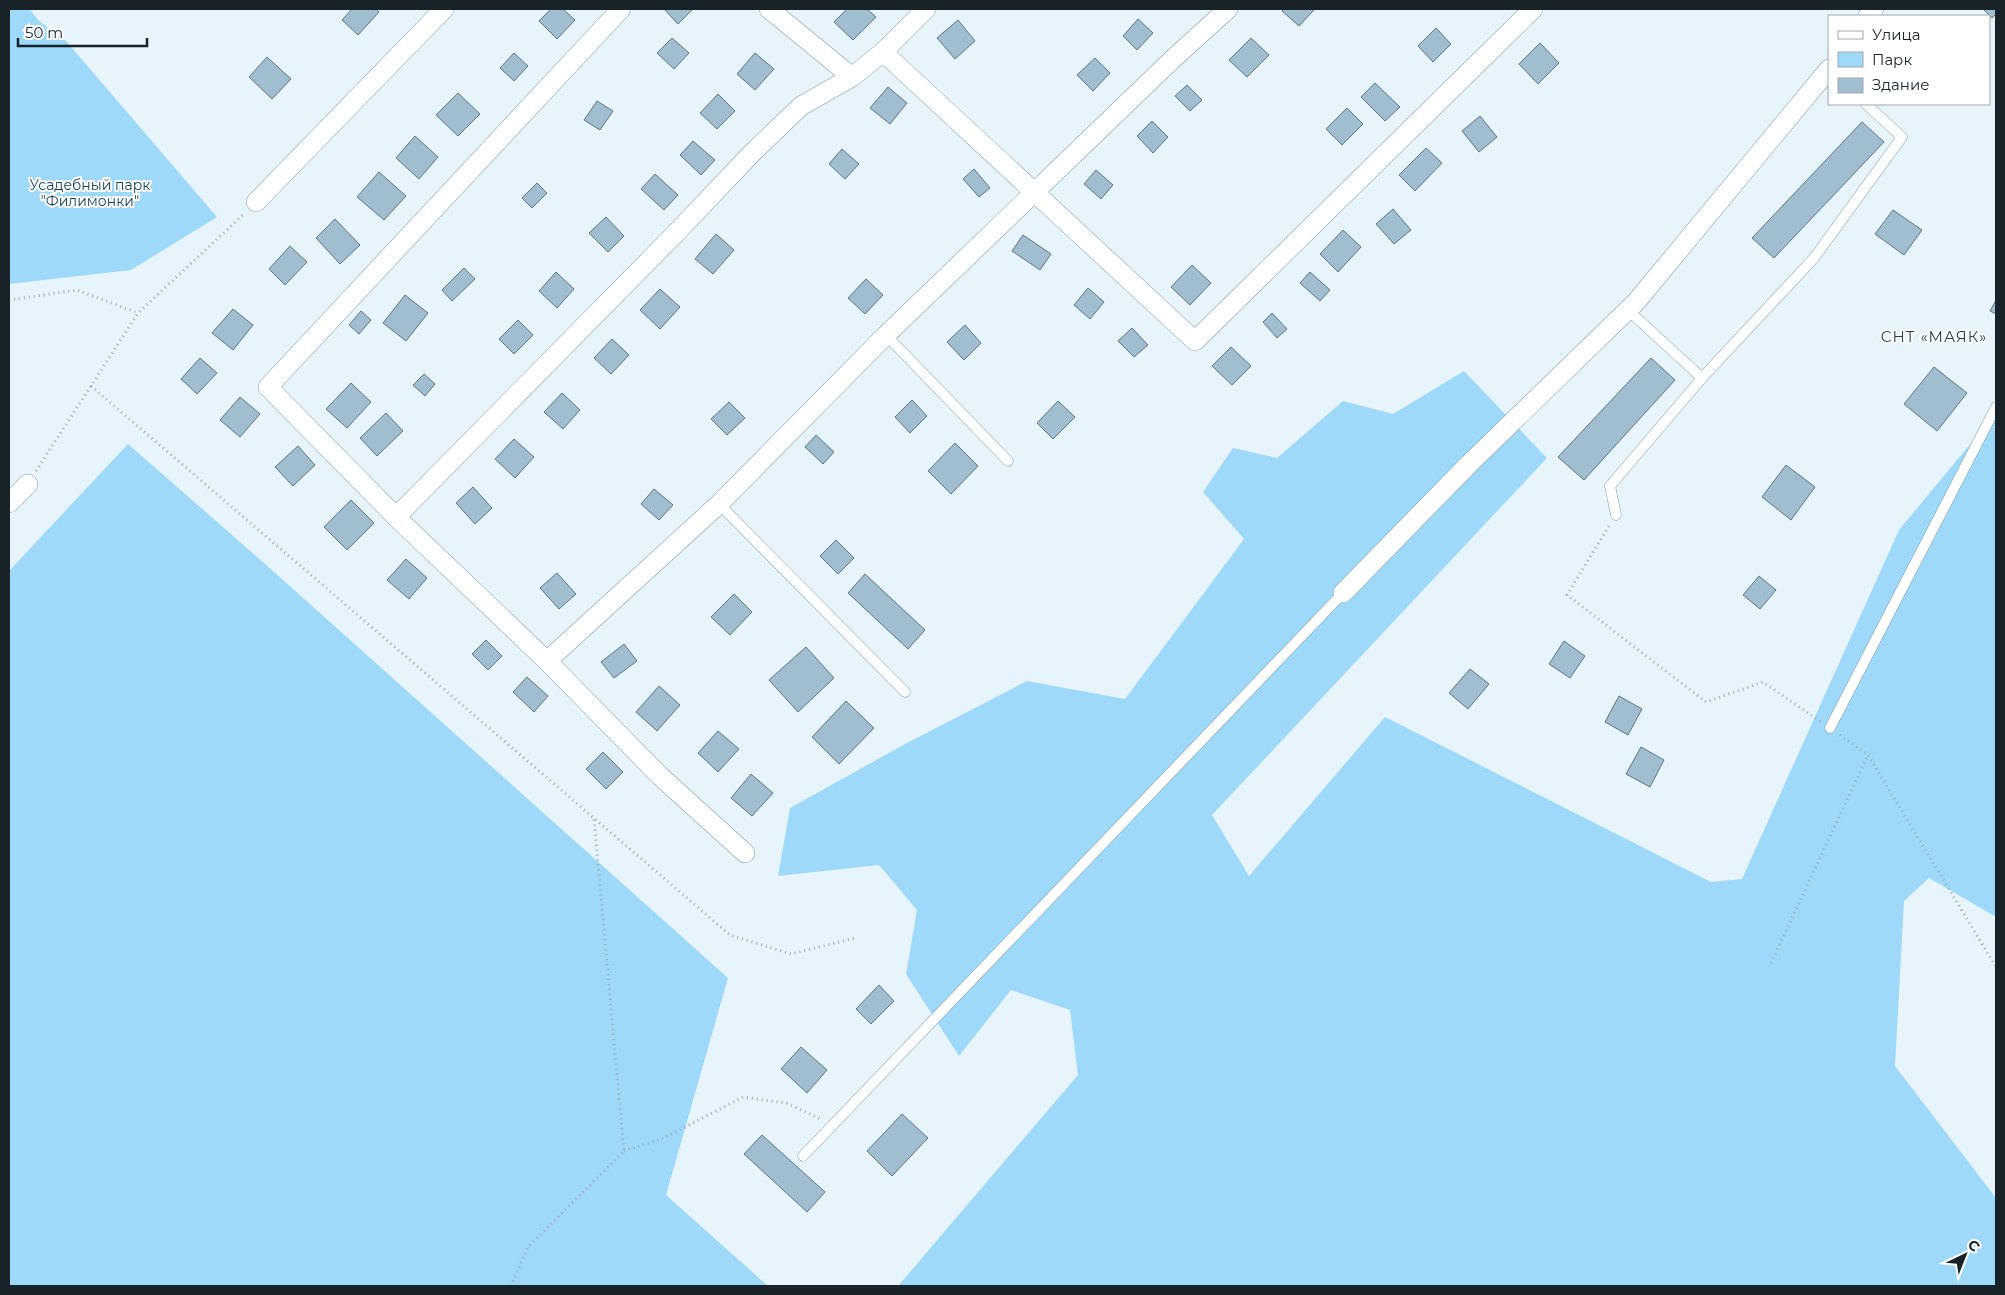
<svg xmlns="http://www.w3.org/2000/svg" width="2005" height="1295" font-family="Montserrat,sans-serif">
	<rect width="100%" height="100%" fill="#e8f4fb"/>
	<!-- green -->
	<g fill="#9ed9f9">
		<polygon points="9,9 29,9 39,21 66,41 217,217 131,270 9,284"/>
		<polygon points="1464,371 1547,458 1212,815 1249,876 1385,717 1711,882 1742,879 1899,530 1996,413 1996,917 1929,878 1904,901 1895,1066 1996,1198 1996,1286 898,1286 1078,1075 1070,1010 1011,990 959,1056 906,974 917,910 879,865 778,876 790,808 905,744 1027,681 1125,699 1244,539 1203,492 1233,448 1277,458 1343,401 1393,414"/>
		<polygon points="128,444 264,563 728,978 666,1195 768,1286 9,1286 9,571"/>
	</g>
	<!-- building -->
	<g fill="#a0becf" stroke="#5b7686">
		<polygon points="352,9 376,9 379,12 358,35 342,20"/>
		<polygon points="551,9 563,9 575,20 557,39 539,21"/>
		<polygon points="664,9 693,9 678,24"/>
		<polygon points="847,9 867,9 876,17 853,40 834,22"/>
		<polygon points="1284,9 1315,9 1299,26 1282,11"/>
		<polygon points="1983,9 1996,9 1996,14 1992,18"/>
		<polygon points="1138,19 1153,33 1137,50 1123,36"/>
		<polygon points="958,20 975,41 955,59 937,38"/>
		<polygon points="1436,28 1451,44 1433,62 1418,46"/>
		<polygon points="672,38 689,53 674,69 657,53"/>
		<polygon points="1251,38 1269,55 1247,77 1229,60"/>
		<polygon points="1540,43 1559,63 1538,84 1519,64"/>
		<polygon points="514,53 528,66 514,81 500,68"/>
		<polygon points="755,53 774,69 755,90 737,74"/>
		<polygon points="267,57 291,79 272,99 249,77"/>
		<polygon points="1095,58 1110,73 1093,91 1077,75"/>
		<polygon points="1375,83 1400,107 1385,121 1361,97"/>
		<polygon points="1187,85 1202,100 1190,111 1175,96"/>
		<polygon points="888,87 907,103 890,124 870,108"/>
		<polygon points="458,93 480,114 458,136 436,115"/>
		<polygon points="718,94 735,111 717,129 700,113"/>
		<polygon points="597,101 613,111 600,130 584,120"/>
		<polygon points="1347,108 1363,124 1342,145 1326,129"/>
		<polygon points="1480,116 1497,137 1479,152 1462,131"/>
		<polygon points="1152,121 1168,137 1153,153 1137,136"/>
		<polygon points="1862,122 1884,142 1774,258 1752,238"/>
		<polygon points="415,136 438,157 419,179 396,158"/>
		<polygon points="693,141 715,160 701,175 680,155"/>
		<polygon points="1426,148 1442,163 1415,191 1399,175"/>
		<polygon points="842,149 859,164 845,179 829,164"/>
		<polygon points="974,169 990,188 979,197 963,179"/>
		<polygon points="1096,170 1113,185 1101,199 1084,184"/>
		<polygon points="379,172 406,196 384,220 357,197"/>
		<polygon points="655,174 678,195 664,210 641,189"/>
		<polygon points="537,183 547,193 532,208 522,198"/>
		<polygon points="1393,209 1411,230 1394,244 1376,224"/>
		<polygon points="1893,210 1922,230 1904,255 1875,234"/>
		<polygon points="606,217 624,236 608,252 589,233"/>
		<polygon points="335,219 360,245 340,264 316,238"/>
		<polygon points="1343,230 1361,247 1338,272 1320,254"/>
		<polygon points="716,234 734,250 713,274 695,259"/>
		<polygon points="1023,235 1051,254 1040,270 1012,251"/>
		<polygon points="290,246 307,262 285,285 269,269"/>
		<polygon points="1192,265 1211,283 1190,305 1171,287"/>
		<polygon points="464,268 475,279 452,301 442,290"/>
		<polygon points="556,272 574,289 557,308 539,291"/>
		<polygon points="1310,272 1330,290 1320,301 1300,283"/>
		<polygon points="866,279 883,295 865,314 848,298"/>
		<polygon points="1088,288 1104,302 1090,319 1074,305"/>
		<polygon points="660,289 680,307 660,329 640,310"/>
		<polygon points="405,295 428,313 406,341 383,323"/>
		<polygon points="1996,300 1996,314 1990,311"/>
		<polygon points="233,309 253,325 233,350 212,333"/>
		<polygon points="361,311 371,320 359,334 349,325"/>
		<polygon points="1272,313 1287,329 1277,338 1263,322"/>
		<polygon points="518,320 533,335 514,354 499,339"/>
		<polygon points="965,325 981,343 964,360 947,342"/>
		<polygon points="1132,328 1148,345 1134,357 1118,341"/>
		<polygon points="612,339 629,355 611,374 594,358"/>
		<polygon points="1231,347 1251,366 1232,385 1212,366"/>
		<polygon points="200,358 217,373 197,394 181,379"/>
		<polygon points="1651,358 1675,380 1584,480 1558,457"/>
		<polygon points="1934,367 1967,393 1937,431 1904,404"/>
		<polygon points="424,374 435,384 425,396 413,385"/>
		<polygon points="351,383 371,402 347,428 326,409"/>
		<polygon points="562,393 580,410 563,429 544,412"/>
		<polygon points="240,397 260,414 240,437 220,420"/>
		<polygon points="912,400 927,416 910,433 895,417"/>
		<polygon points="1058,401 1075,417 1053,439 1037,423"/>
		<polygon points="729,402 745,418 727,435 711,419"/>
		<polygon points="386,413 403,431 377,456 360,438"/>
		<polygon points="816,435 834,452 823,464 805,447"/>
		<polygon points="514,439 534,457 515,478 495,459"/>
		<polygon points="955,443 978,466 951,494 928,471"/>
		<polygon points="298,446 315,465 293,486 275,467"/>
		<polygon points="1786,465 1815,487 1791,520 1762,497"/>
		<polygon points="473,487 492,508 475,524 456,503"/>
		<polygon points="654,489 673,505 659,520 641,504"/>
		<polygon points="351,500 374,523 347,550 324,527"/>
		<polygon points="836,540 854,558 838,574 820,556"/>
		<polygon points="406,559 427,578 409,599 387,580"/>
		<polygon points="557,573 576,594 559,609 540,588"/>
		<polygon points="865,574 925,630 908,649 848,593"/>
		<polygon points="1759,576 1776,590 1760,609 1743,595"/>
		<polygon points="734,594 752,612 730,635 711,617"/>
		<polygon points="486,640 502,656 488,670 472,654"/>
		<polygon points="1564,641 1585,656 1570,678 1549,664"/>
		<polygon points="624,644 637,661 614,678 601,662"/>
		<polygon points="806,647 834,678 798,712 769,680"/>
		<polygon points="1470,669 1489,684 1468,709 1449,693"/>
		<polygon points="527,677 548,696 534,712 513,692"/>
		<polygon points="659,686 680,705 657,731 636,712"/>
		<polygon points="1619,696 1642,709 1628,735 1605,722"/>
		<polygon points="846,701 874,728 839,764 812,737"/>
		<polygon points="718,731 739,749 718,772 698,753"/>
		<polygon points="1641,747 1664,760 1650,787 1626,774"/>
		<polygon points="603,752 623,772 606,789 586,769"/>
		<polygon points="751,774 773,793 752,816 731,798"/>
		<polygon points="879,985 894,1001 871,1024 856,1009"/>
		<polygon points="801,1047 827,1070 807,1093 781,1069"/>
		<polygon points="902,1114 928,1138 892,1176 867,1151"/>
		<polygon points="762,1135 825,1192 807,1212 744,1154"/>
	</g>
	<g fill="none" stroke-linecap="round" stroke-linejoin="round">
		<!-- service casing -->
		<g stroke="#7d9aab" stroke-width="11">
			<g id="service">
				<polyline points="1628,310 1702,378"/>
				<polyline points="886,335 1008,461"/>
				<polyline points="719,504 905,692"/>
				<polyline points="1616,515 1610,486 1702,378 1814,258 1902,137 1866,104"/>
				<polyline points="1830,728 1996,407"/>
				<polyline points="803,1156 1343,593"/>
			</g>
		</g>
		<!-- minor casing -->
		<g stroke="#7d9aab" stroke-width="20">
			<g id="minor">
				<polyline points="621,9 268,387 396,517 547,661 660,776 745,853"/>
				<polyline points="769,9 852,77"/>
				<polyline points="1868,16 1874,9"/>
				<polyline points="883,52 1195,341 1533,9"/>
				<polyline points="256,202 444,9"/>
				<polyline points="9,503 28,484"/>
				<polyline points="396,517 677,232 751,154 801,106 852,77 883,52 926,9"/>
				<polyline points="1343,593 1469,464 1636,302 1829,69"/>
				<polyline points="547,661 719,504 886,335 1176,56 1228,9"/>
			</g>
		</g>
		<!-- path -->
		<g stroke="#9da8af" stroke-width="3" stroke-dasharray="1 4" stroke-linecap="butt">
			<polyline points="9,300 77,290 138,313"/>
			<polyline points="91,386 730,935 791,954 855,938"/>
			<polyline points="36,471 138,313 245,213"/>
			<polyline points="1609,526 1567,595 1706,702 1763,682 1821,722"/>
			<polyline points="1840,735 1868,755 1996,967"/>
			<polyline points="1771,963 1868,755"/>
			<polyline points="624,1151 664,1138 743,1097 786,1103 821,1119"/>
			<polyline points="511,1286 528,1247 624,1151 594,819"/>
		</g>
		<!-- service -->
		<use href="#service" stroke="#fff" stroke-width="10"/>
		<!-- minor -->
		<use href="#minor" stroke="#fff" stroke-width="19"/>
	</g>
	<g text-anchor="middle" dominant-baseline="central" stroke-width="4" stroke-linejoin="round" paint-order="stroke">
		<!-- park labels -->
		<g font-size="14" fill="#133e53" stroke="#fff">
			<text x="90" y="185">Усадебный парк<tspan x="90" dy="16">"Филимонки"</tspan></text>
		</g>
		<!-- neighbourhood labels -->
		<g font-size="15" letter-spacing="1" fill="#233e4c" stroke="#fff">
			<text x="1934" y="336">СНТ «МАЯК»</text>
		</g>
	</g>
	<!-- border -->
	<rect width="2005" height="1295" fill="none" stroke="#172229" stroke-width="20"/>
	<!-- legend -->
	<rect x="1828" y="15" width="162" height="90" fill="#ffffff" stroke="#a2a7a9"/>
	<rect x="1838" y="31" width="25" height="8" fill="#ffffff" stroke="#a2a7a9"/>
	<text x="1872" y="40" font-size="15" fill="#172229">Улица</text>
	<rect x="1838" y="52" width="25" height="15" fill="#9ed9f9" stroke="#a2a7a9"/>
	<text x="1872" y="65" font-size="15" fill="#172229">Парк</text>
	<rect x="1838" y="78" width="25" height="15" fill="#a0becf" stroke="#a2a7a9"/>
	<text x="1872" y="90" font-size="15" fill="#172229">Здание</text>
	<!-- north arrow -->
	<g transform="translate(1965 1255) rotate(43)" stroke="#ffffff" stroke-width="4" paint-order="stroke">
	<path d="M0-4L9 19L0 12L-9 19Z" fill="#172229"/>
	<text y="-8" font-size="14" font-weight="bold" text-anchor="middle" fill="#172229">С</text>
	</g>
	<!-- scale -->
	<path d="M18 38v8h129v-8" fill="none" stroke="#172229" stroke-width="2.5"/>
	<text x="25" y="38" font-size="15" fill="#172229" stroke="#ffffff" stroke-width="4" paint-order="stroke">50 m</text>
</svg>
